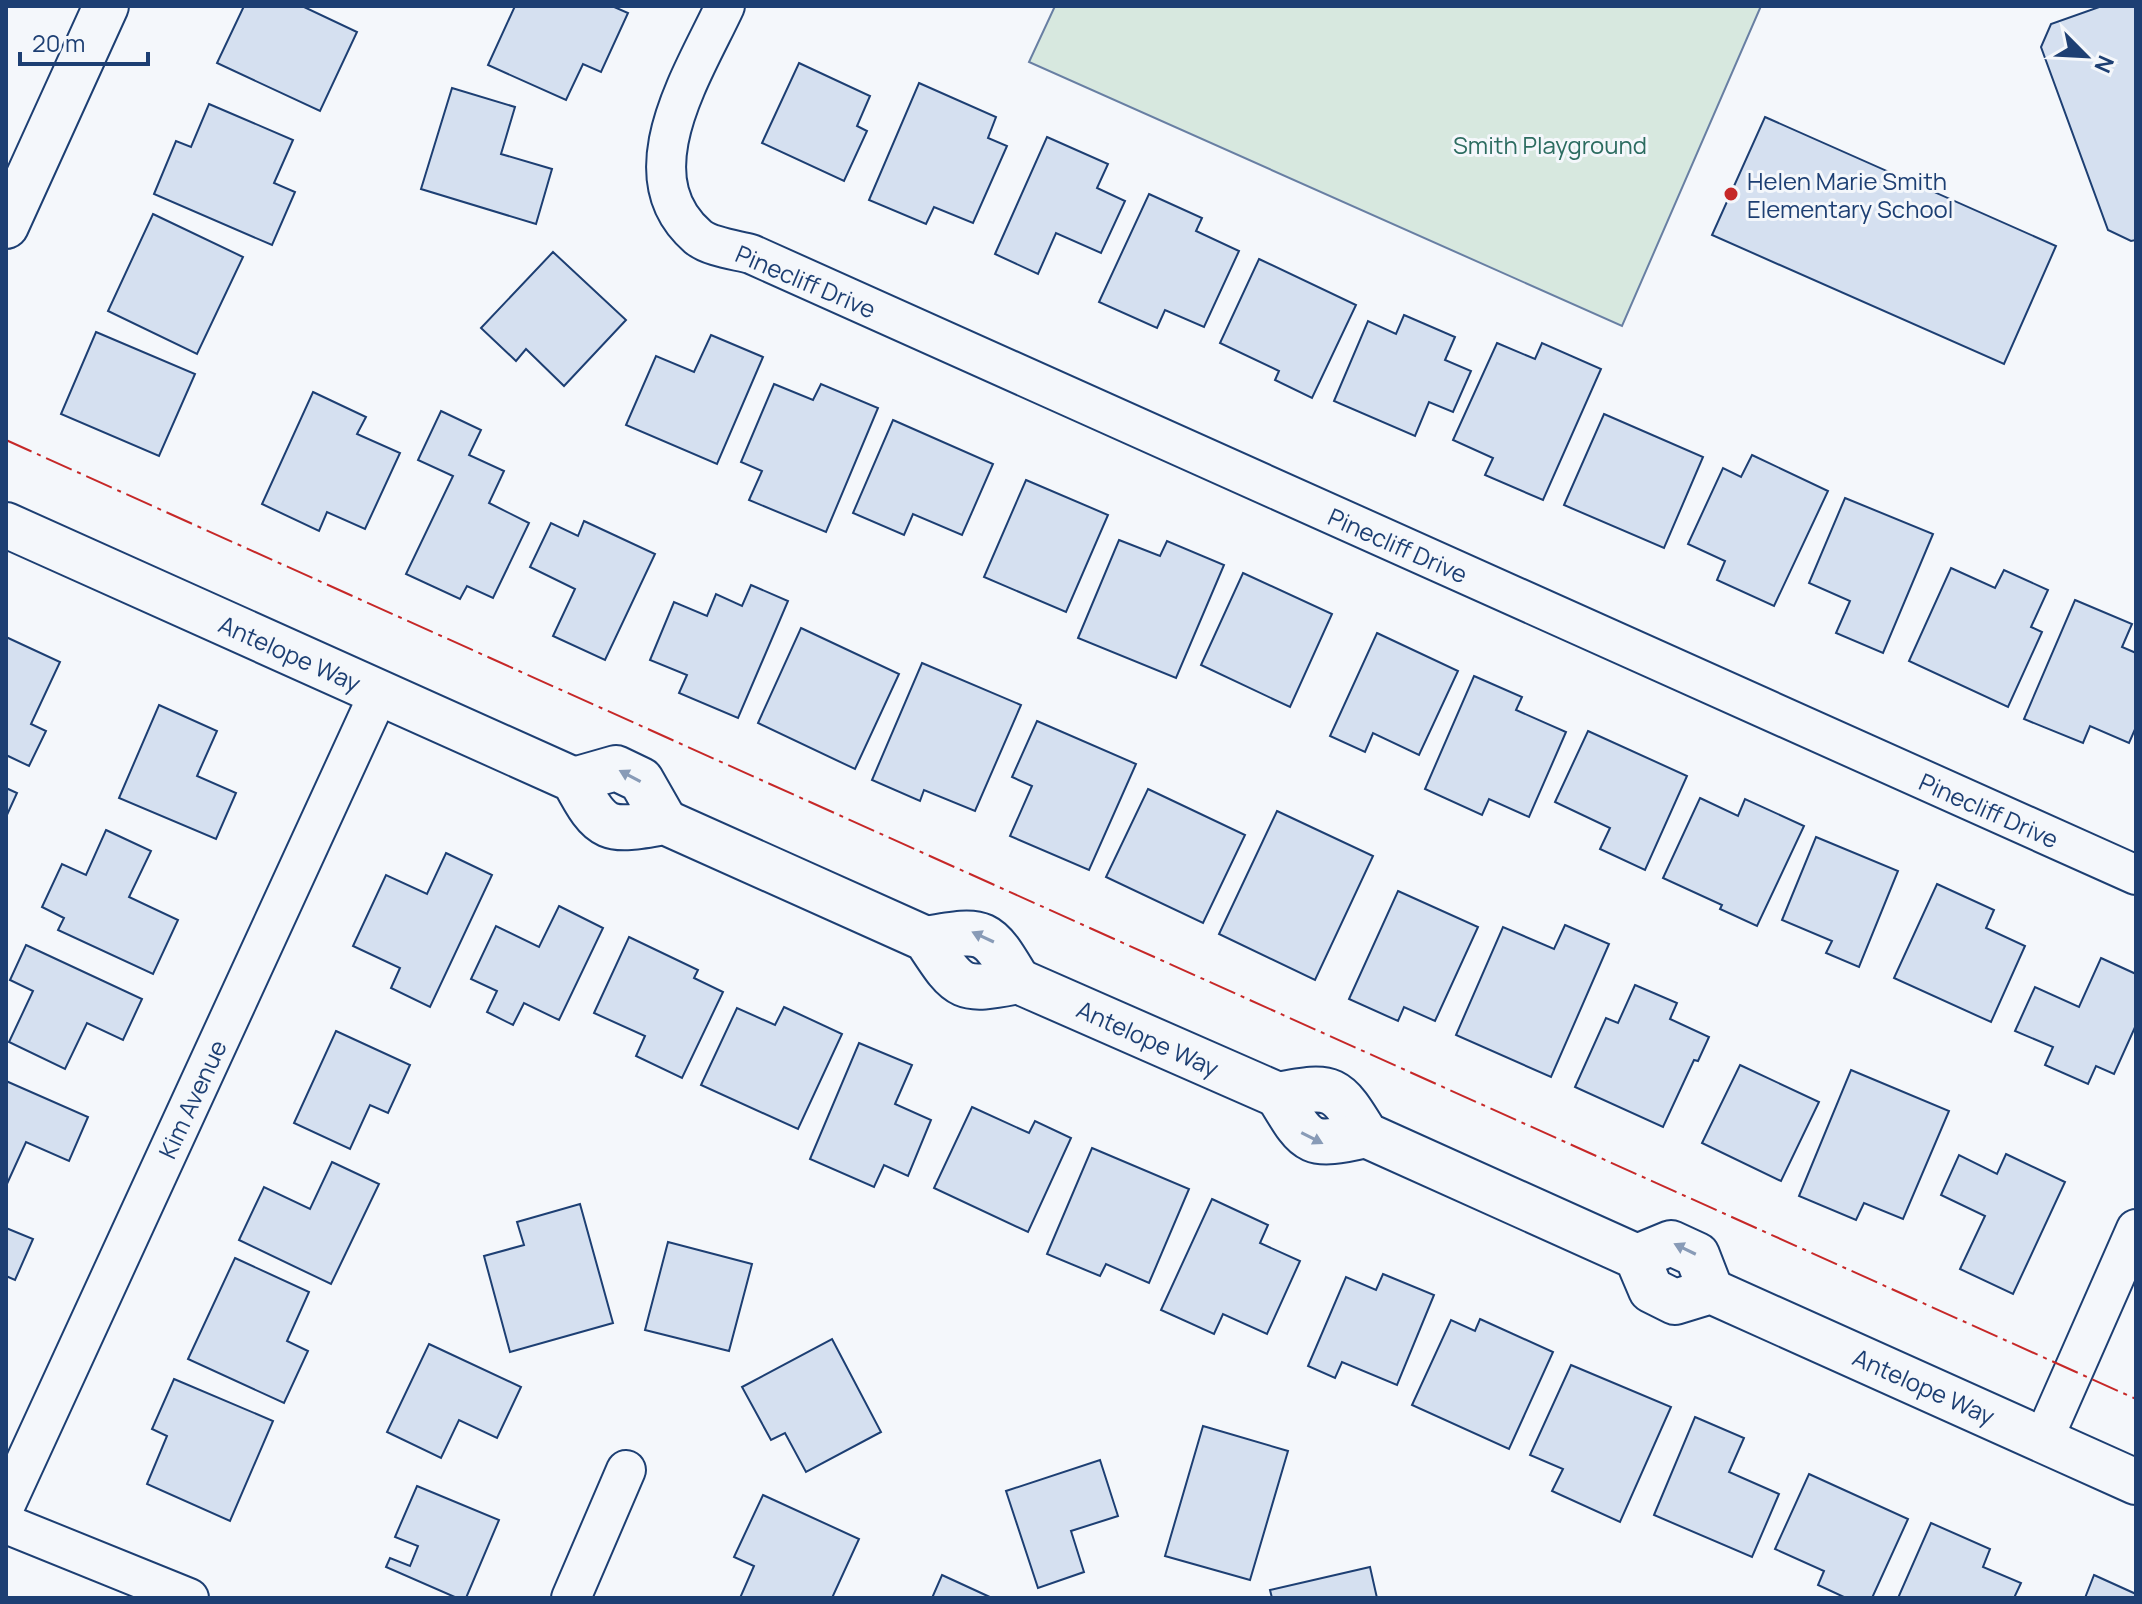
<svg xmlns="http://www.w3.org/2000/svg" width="2142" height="1604" font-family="Manrope,sans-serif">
	<rect width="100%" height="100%" fill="#f4f7fb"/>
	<!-- green -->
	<polygon fill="#d7e8df" stroke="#687fa3" stroke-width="2" points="1055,6 1761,6 1622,326 1029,62"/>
	<!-- building -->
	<g fill="#d5e0f0" stroke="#1d3f73" stroke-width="2">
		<polygon points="244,6 302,6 357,32 320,111 217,63"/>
		<polygon points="515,6 612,6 628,13 601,72 583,64 566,100 488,65"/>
		<polygon points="2102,6 2136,6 2136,240 2131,241 2108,230 2041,47 2051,24"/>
		<polygon points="799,63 870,96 857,126 867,131 844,181 762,143"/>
		<polygon points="919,83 996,117 988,138 1007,146 973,223 934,207 926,224 869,200"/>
		<polygon points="452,88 515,107 501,154 552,169 536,224 421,189"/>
		<polygon points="209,104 293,140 274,183 295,192 272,245 154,194 176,141 191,147"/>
		<polygon points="1765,117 2056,246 2004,364 1712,235"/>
		<polygon points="1047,137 1108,164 1097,188 1125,201 1101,253 1056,233 1038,274 995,254"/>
		<polygon points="1149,194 1202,218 1196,231 1239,251 1204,327 1165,310 1157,328 1099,302"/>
		<polygon points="153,214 243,257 197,354 108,311"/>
		<polygon points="553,252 626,320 564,386 526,349 516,361 481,328"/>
		<polygon points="1259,259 1356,305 1312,398 1275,380 1279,371 1220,343"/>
		<polygon points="1404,315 1455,337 1445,360 1471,371 1453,412 1429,402 1415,436 1334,401 1368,321 1396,334"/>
		<polygon points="96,332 195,374 159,456 61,414"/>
		<polygon points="711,335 763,357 717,464 626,425 656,356 694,372"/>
		<polygon points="1497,343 1535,359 1542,343 1601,369 1543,500 1485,475 1493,458 1453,440"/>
		<polygon points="774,384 813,400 821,384 878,408 826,532 749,500 762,471 741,462"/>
		<polygon points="313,392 366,417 357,434 400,453 365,529 327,512 319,531 262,504"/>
		<polygon points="441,411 481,430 469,455 504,471 489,503 529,523 493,598 467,586 460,599 406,574 453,476 418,460"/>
		<polygon points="1604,414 1703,457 1664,548 1564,505"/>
		<polygon points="893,420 993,464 962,535 913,514 904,535 853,513"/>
		<polygon points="1752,455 1828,491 1774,606 1717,580 1725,561 1688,544 1723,468 1741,477"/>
		<polygon points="1026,480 1108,515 1066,612 984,577"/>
		<polygon points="1845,498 1933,534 1883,653 1836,633 1850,601 1809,583"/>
		<polygon points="584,521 655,554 605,660 553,636 575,589 530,567 551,523 578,536"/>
		<polygon points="1119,540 1160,556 1167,541 1224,565 1176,678 1078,638"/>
		<polygon points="1951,568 1995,588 2004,570 2048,590 2031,627 2042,632 2008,707 1909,661"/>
		<polygon points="1243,573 1332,614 1290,707 1201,665"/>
		<polygon points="751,585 788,601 738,718 679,693 687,675 650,660 674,602 707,616 716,594 742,606"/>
		<polygon points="2075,600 2132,624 2122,647 2136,653 2136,727 2129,743 2090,726 2083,743 2024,719"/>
		<polygon points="801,628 899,674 855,769 758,723"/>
		<polygon points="1377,633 1458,671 1419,755 1373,733 1365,752 1330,736"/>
		<polygon points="6,637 60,662 31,724 46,731 29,766 6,755"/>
		<polygon points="922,663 1021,705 975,811 924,790 920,801 872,780"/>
		<polygon points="1474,676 1522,697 1516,710 1566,732 1529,817 1489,799 1482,815 1425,789"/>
		<polygon points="159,705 217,731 197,776 236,793 216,839 119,798"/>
		<polygon points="1037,721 1136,764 1089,870 1010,836 1032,786 1012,777"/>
		<polygon points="1588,731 1687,776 1645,870 1600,849 1610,828 1555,802"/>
		<polygon points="6,788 17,793 6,817"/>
		<polygon points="1148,789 1245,835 1203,923 1106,877"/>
		<polygon points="1700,798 1738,816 1745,799 1804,826 1757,926 1720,909 1722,905 1663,878"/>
		<polygon points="1277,811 1373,856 1315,980 1219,934"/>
		<polygon points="106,830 151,851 129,897 178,920 153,974 58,930 64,918 42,907 62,864 86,875"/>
		<polygon points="1816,837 1898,871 1859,967 1826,953 1832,941 1782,920"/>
		<polygon points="446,853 492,875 430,1007 391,988 400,968 353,946 386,875 427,894"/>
		<polygon points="1937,884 1994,910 1986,928 2025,946 1991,1022 1894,978"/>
		<polygon points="1398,891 1478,927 1435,1021 1404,1007 1398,1021 1349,999"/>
		<polygon points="559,906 603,928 559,1020 524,1003 513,1025 487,1012 497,991 471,979 496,926 539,947"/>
		<polygon points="1565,925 1609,944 1551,1077 1456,1035 1503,927 1554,949"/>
		<polygon points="629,937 698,970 694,978 723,992 682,1078 636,1056 645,1036 594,1013"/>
		<polygon points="26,945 142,999 123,1040 87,1023 65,1069 9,1042 33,991 10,980"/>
		<polygon points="2101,958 2136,974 2136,1025 2114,1074 2096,1066 2088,1084 2045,1065 2053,1047 2015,1031 2035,987 2079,1007"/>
		<polygon points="1635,985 1677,1003 1670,1019 1709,1037 1698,1061 1694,1060 1663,1127 1575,1087 1606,1018 1618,1023"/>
		<polygon points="784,1007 842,1034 798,1129 701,1085 737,1008 775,1025"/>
		<polygon points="336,1031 410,1065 388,1113 370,1105 350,1149 294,1123"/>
		<polygon points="859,1043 912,1065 895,1104 931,1120 908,1176 884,1165 874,1187 810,1159"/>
		<polygon points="1740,1065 1819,1102 1781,1181 1702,1143"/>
		<polygon points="1851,1070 1949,1111 1903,1219 1864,1203 1856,1220 1799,1196"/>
		<polygon points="6,1081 88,1117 69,1161 26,1142 6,1186"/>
		<polygon points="972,1107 1029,1133 1035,1121 1071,1138 1028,1232 934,1188"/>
		<polygon points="1092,1148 1189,1189 1149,1283 1106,1264 1100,1276 1047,1254"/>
		<polygon points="2006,1154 2065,1182 2013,1294 1960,1269 1985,1216 1941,1195 1959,1155 1997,1174"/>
		<polygon points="332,1162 379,1184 331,1284 239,1240 264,1187 310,1209"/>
		<polygon points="1212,1199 1268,1225 1260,1243 1300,1261 1267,1334 1223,1314 1214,1334 1161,1310"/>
		<polygon points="580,1204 613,1323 510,1352 484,1256 524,1245 517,1222"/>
		<polygon points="6,1228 33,1239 15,1280 6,1276"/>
		<polygon points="668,1242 752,1264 729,1351 645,1330"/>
		<polygon points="235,1258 309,1292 287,1341 308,1351 284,1403 188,1359"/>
		<polygon points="1383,1274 1434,1295 1397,1385 1342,1362 1335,1378 1308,1366 1346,1277 1376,1290"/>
		<polygon points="1480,1319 1553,1352 1509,1449 1412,1405 1451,1320 1475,1331"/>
		<polygon points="832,1339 881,1432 806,1472 785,1433 771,1440 742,1387"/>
		<polygon points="429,1344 521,1387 497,1438 459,1420 441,1458 387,1432"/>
		<polygon points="1571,1365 1671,1407 1620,1522 1552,1491 1563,1469 1530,1455"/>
		<polygon points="174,1379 273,1421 230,1521 147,1484 167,1436 152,1429"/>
		<polygon points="1695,1417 1744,1438 1729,1472 1779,1494 1752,1557 1654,1515"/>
		<polygon points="1203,1426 1288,1451 1250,1580 1165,1556"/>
		<polygon points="1100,1460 1118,1516 1071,1531 1084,1572 1038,1588 1006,1491"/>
		<polygon points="1809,1474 1908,1519 1872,1598 1846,1598 1818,1585 1824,1571 1775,1549"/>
		<polygon points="417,1486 499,1520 466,1598 457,1598 386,1567 390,1558 410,1566 418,1546 395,1537"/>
		<polygon points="763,1495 859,1539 832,1598 740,1598 754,1566 734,1557"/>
		<polygon points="1931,1523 1990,1549 1983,1567 2021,1583 2014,1598 1898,1598"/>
		<polygon points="1370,1567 1377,1598 1272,1598 1270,1590"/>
		<polygon points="942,1575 992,1598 932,1598"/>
		<polygon points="2094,1575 2136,1594 2136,1598 2085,1598"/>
	</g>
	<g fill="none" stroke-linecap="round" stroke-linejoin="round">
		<!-- minor casing -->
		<g stroke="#1d3f73" stroke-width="42">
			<g id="minor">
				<path d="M725,6c-31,67 -99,169 -27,231 12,10 38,13 53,17l1385,621"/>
				<polyline points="2043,1440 2136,1229"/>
				<polyline points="6,1504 379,693"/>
				<polyline points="6,1524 189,1598"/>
				<polyline points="571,1598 626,1470"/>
			</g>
		</g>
		<!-- tertiary casing -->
		<g stroke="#1d3f73" stroke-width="48">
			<g id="tertiary">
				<path d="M6,525l568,255c28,53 33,52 91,42l261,117c33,50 33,54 92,42l260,114c56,-11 58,-9 88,40l271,122 14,33 24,12 36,-11 425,191"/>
				<polyline points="574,780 616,768 641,780 665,822"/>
				<path d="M926,939c60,-11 61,-10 92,42"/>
				<path d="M1278,1095c30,50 30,53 88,40"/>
				<polyline points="1637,1257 1671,1243 1697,1255 1711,1291"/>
			</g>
		</g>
		<!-- secondary casing -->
		<g stroke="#1d3f73" stroke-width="48">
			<polyline id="secondary" points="6,226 106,6"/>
		</g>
		<!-- minor -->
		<use href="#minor" stroke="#f4f7fb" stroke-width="38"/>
		<!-- tertiary -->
		<use href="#tertiary" stroke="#f4f7fb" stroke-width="44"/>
		<!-- secondary -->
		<use href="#secondary" stroke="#f4f7fb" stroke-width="44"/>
		<!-- power -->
		<polyline stroke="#c62828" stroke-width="2" stroke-dasharray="28 6 4 6" stroke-linecap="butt" points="6,440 2136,1399"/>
	</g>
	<!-- one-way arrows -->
	<defs><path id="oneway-solid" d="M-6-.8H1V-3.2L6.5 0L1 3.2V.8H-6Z" transform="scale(2)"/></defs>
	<g fill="#889bb7">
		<use href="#oneway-solid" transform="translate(630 776) rotate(-152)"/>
		<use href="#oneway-solid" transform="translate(983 937) rotate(-155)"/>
		<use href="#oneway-solid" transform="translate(1312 1138) rotate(27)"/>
		<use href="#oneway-solid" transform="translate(1685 1249) rotate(-154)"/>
	</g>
	<!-- markers -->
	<circle fill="#c62828" stroke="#f4f7fb" stroke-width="3" cx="1731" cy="194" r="8"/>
	<g text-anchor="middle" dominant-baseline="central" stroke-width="6" stroke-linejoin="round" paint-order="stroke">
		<!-- park labels -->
		<g font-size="24" fill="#2c6c60" stroke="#f4f7fb">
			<text x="1550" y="144">Smith Playground</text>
		</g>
		<!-- poi labels -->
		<g font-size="24" fill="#1d3f73" stroke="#f4f7fb" text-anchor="start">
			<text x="1747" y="180">Helen Marie Smith<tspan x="1747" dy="28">Elementary School</tspan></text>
		</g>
		<!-- street labels -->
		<g font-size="24" fill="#1d3f73" stroke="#f4f7fb">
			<text transform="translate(806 281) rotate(23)">Pinecliff Drive</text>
			<text transform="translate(1398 545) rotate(24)">Pinecliff Drive</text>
			<text transform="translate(290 653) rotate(24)">Antelope Way</text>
			<text transform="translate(1989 810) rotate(24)">Pinecliff Drive</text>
			<text transform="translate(1148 1038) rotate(24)">Antelope Way</text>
			<text transform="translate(192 1099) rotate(-65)">Kim Avenue</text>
			<text transform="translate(1924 1386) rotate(24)">Antelope Way</text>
		</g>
	</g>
	<!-- border -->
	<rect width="2142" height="1604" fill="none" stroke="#1d3f73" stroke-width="16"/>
	<!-- north arrow -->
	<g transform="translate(2086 56) rotate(114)" stroke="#f4f7fb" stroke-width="6" paint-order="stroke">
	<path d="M0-6L14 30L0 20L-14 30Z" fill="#1d3f73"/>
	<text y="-12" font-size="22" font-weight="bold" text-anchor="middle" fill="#1d3f73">N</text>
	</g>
	<!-- scale -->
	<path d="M20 52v12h128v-12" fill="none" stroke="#1d3f73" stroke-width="4"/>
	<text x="32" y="52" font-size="24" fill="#1d3f73" stroke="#f4f7fb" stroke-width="6" paint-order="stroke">20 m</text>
</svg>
